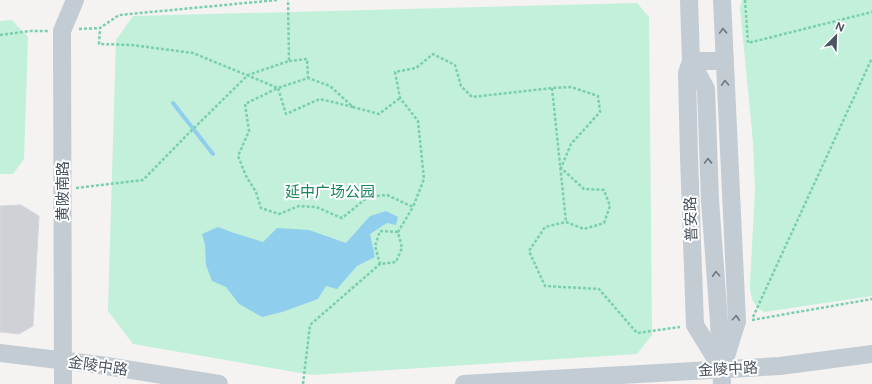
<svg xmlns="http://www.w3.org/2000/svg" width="872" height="384" font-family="Figtree,'Noto Sans SC',sans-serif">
	<rect width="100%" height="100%" fill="#f4f3f2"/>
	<!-- green -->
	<g fill="#c2f0da">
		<path d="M742,0h130v296l-108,16c-11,-6 -14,-15 -14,-28l5,-94 -2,-48 -13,-134z"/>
		<polygon points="637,3 649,17 652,335 637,354 312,375 133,344 108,311 116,40 133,16"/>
		<polygon points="12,20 28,37 24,159 13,174 0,174 0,21"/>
	</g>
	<!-- water -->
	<polygon fill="#90ceed" points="386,211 398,217 396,225 387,223 370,234 375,257 357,266 337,289 326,286 318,299 282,312 262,317 239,304 226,287 212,281 206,265 205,245 202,234 218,227 234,233 263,242 277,228 309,230 346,243 370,216"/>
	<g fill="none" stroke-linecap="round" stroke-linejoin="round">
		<!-- stream -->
		<polyline stroke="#90ceed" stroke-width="4" points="173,103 213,154"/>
	</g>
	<!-- building -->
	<polygon fill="#cfd1d6" stroke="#d6d8dd" points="21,205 39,216 33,326 19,334 0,332 0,206"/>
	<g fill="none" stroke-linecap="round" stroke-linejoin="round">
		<!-- path -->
		<g stroke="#7acfaf" stroke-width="2.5" stroke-dasharray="3 2" stroke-linecap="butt">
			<polyline points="277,0 119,15 100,28 99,44 132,45 193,53 278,88 308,78 330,86 353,107 379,114 400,98"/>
			<polyline points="745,0 748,43 872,12"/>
			<polyline points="79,29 100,28"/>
			<polyline points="0,35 30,31 48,31"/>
			<polyline points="289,61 307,59 308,78"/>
			<polyline points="552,88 566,222"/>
			<polyline points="353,107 320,99 286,114 278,88 245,104 249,131 238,156 246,176 256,192 261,208 279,214 299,206 316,207 342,218 368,197 387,195 413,207 424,179 418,121 400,98 395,72 416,68 433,54 455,65 461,86 472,97 552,88 571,87 598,96 600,112 571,144 561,168 584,189 604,190 610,206 604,223 584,229 566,222 545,227 529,251 545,286 599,289 637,333 680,327"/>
			<polyline points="76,188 143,180 187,135 248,75 289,61 288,0"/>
			<polyline points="398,232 380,231 375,246 380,264 396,262 402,248 398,232 413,207"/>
			<polyline points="753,317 872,58"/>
			<polyline points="752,320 872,299"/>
			<polyline points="303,384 310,325 380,264"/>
		</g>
		<!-- minor -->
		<g stroke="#c3cbd3" stroke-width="18">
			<polyline points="689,0 691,61 687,73 689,157 695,325 722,369"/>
			<polyline points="691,61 706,89 710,200 719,322 722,384"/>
			<polyline points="691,61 724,61"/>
			<polyline points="0,353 100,365 219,384"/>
			<polyline points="722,369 737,321 722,0"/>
			<polyline points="63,384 62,31 75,0"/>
			<polyline points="464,384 780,366 872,354"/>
		</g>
	</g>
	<!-- one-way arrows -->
	<defs><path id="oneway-chevron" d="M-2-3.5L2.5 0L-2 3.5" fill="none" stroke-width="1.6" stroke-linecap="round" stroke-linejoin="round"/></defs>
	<g stroke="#6e7782">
		<use href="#oneway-chevron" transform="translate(723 31) rotate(-92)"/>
		<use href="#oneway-chevron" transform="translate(725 83) rotate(-93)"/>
		<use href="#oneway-chevron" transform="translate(708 161) rotate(-92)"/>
		<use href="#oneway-chevron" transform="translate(716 274) rotate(-94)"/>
		<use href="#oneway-chevron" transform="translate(736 318) rotate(-86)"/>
	</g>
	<g text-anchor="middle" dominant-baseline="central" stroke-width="4" stroke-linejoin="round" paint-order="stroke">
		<!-- street labels -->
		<g font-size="15" fill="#4a5360" stroke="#fff">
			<text transform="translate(63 191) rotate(-90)">黄陂南路</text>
			<text transform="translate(691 219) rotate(-92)">普安路</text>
			<text transform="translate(98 366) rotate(8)">金陵中路</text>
			<text transform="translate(728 369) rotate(-3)">金陵中路</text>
		</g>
		<!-- park labels -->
		<g font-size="15" fill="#18845b" stroke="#fff">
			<text x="330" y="192">延中广场公园</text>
		</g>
	</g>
	<!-- north arrow -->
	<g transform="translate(836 36) rotate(23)" stroke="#ffffff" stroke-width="3" paint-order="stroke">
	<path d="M0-3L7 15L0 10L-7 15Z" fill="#4a5360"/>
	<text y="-6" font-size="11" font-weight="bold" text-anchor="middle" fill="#4a5360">N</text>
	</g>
</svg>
